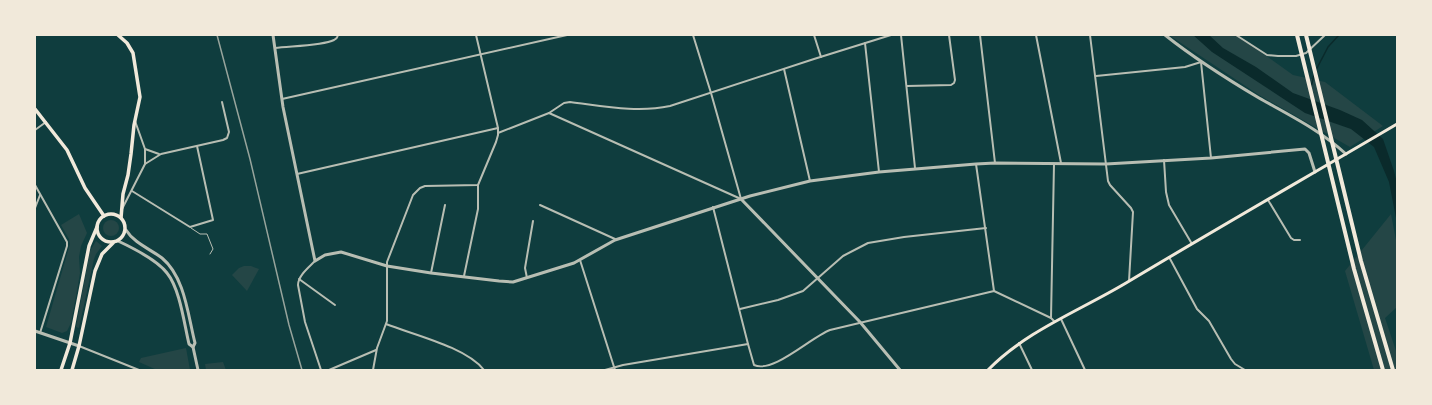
<svg xmlns="http://www.w3.org/2000/svg" width="1432" height="405" font-family="'PT Sans Narrow',sans-serif">
	<rect width="100%" height="100%" fill="#0f3d3e"/>
	<!-- green -->
	<g fill="#244646">
		<polygon points="1169,35 1237,35 1293,75 1325,82 1383,126 1350,147 1259,95"/>
		<polygon points="79,214 87,233 81,246 79,257 80,273 77,291 71,323 67,331 62,333 46,327 70,244 69,239 61,225"/>
		<polygon points="1391,214 1397,245 1397,307 1385,318 1397,354 1397,370 1374,370 1345,271"/>
		<circle cx="111" cy="228" r="8"/>
		<polygon points="96,241 102,246 96,254 94,259 79,328 76,327 90,251"/>
		<polygon points="244,266 251,266 259,269 247,291 232,275 239,268"/>
		<polygon points="186,348 190,370 157,370 139,362 141,358"/>
		<polygon points="223,362 226,370 206,370 205,364"/>
	</g>
	<!-- water -->
	<polygon fill="#0a2a2b" points="1193,35 1209,35 1223,48 1256,67 1293,93 1340,110 1362,120 1383,139 1394,171 1397,183 1397,223 1389,182 1374,147 1351,129 1305,113 1212,52"/>
	<g fill="none" stroke-linecap="round" stroke-linejoin="round">
		<!-- stream -->
		<g stroke="#0a2a2b" stroke-width="1.5">
			<polyline points="1316,70 1328,47 1339,35"/>
			<polyline points="1311,87 1314,75"/>
		</g>
		<!-- service -->
		<polyline stroke="#b8beb3" stroke-width="1" points="191,228 200,234 207,234 213,249 210,254"/>
		<!-- minor -->
		<g stroke="#b8beb3" stroke-width="2">
			<polyline points="693,35 711,93 741,199"/>
			<polyline points="814,35 821,57"/>
			<polyline points="901,35 915,168"/>
			<polyline points="980,35 995,163"/>
			<polyline points="1036,35 1061,163"/>
			<polyline points="1090,35 1108,181 1110,185 1131,208 1133,212 1129,281"/>
			<polyline points="1236,35 1267,55 1278,56 1296,56 1306,53 1325,35"/>
			<polyline points="865,43 879,172"/>
			<path d="M275,48c15,-2 47,-2 59,-8 3,-2 3,-2 4,-5"/>
			<polyline points="784,69 810,181"/>
			<polyline points="1096,76 1185,67 1201,62 1211,158"/>
			<polyline points="907,86 951,85 954,83 955,80 949,35"/>
			<polyline points="282,99 567,35"/>
			<polyline points="549,113 741,199"/>
			<polyline points="135,121 145,149 145,164"/>
			<polyline points="35,130 46,122"/>
			<path d="M498,133l51,-20 15,-10 6,-1c33,4 67,11 100,4l144,-47 77,-24"/>
			<polyline points="145,149 159,154"/>
			<polyline points="1164,160 1166,192 1169,205 1192,244"/>
			<polyline points="976,164 994,291"/>
			<polyline points="297,174 498,128"/>
			<polyline points="35,185 67,242 67,246 40,333"/>
			<polyline points="132,191 190,227 213,220 197,146"/>
			<polyline points="1268,200 1291,238 1294,240 1300,240"/>
			<polyline points="540,205 615,239"/>
			<polyline points="713,207 748,344"/>
			<polyline points="35,208 40,195"/>
			<polyline points="122,209 145,164 161,154 223,140 227,138 229,132 222,102"/>
			<polyline points="1169,257 1197,309 1209,321 1231,359 1235,364 1245,370"/>
			<polyline points="580,260 615,370"/>
			<path d="M315,261c-7,7 -17,15 -17,24l7,37 16,48"/>
			<polyline points="431,273 445,205"/>
			<polyline points="464,276 478,209 478,185"/>
			<polyline points="527,278 525,268 533,221"/>
			<polyline points="299,279 335,305"/>
			<polyline points="740,309 778,300 803,291 843,256 868,243 904,237 986,228"/>
			<polyline points="1051,318 1054,164"/>
			<polyline points="1061,319 1085,370"/>
			<path d="M386,324c28,11 80,23 98,46"/>
			<polyline points="1019,343 1032,370"/>
			<polyline points="79,346 139,370"/>
			<polyline points="329,370 376,350"/>
			<polyline points="373,370 377,348 387,321 387,262 413,195 420,188 425,186 478,185 496,142 498,135 498,128 476,35"/>
			<path d="M605,370l18,-5 125,-21 6,21c19,9 57,-28 76,-35l164,-39 57,27 3,3"/>
		</g>
		<!-- tertiary -->
		<g stroke="#b8beb3" stroke-width="3">
			<polyline points="273,35 283,107 315,261 325,255 341,252 387,266 431,273 499,281 513,282 574,263 615,240 750,196 810,181 879,172 976,164 995,163 1106,164 1211,158 1305,149 1309,153 1315,172"/>
			<path d="M1165,35c29,23 62,44 94,63 30,17 61,32 87,56"/>
			<polyline points="741,199 860,322 900,370"/>
			<path d="M126,230c8,13 24,19 36,28 23,19 26,58 33,85l-2,4 5,23"/>
			<path d="M118,241c15,7 39,19 49,32 13,16 17,50 22,71l4,3"/>
			<polyline points="35,331 79,346"/>
		</g>
		<!-- secondary -->
		<path stroke="#f1e9da" stroke-width="3" d="M988,370c38,-39 91,-59 138,-87 90,-54 181,-106 271,-159"/>
		<!-- primary -->
		<g stroke="#f1e9da" stroke-width="3.5">
			<polyline points="118,35 127,43 133,53 140,97 134,125 131,154 128,175 123,194 121,218"/>
			<polyline points="35,109 67,150 85,188 104,216"/>
			<circle cx="111" cy="228" r="14"/>
			<polyline points="61,370 70,343 89,246 97,227"/>
			<polyline points="72,370 79,346 95,271 102,254 113,243"/>
		</g>
		<!-- motorway -->
		<g stroke="#f1e9da" stroke-width="4">
			<polyline points="1297,35 1354,269 1383,370"/>
			<polyline points="1306,35 1361,261 1393,370"/>
		</g>
		<!-- rail -->
		<polyline stroke="#97a49c" stroke-width="1.5" points="217,35 250,159 289,325 302,370"/>
	</g>
	<!-- border -->
	<rect width="1432" height="405" fill="none" stroke="#f1e9da" stroke-width="72"/>
</svg>
